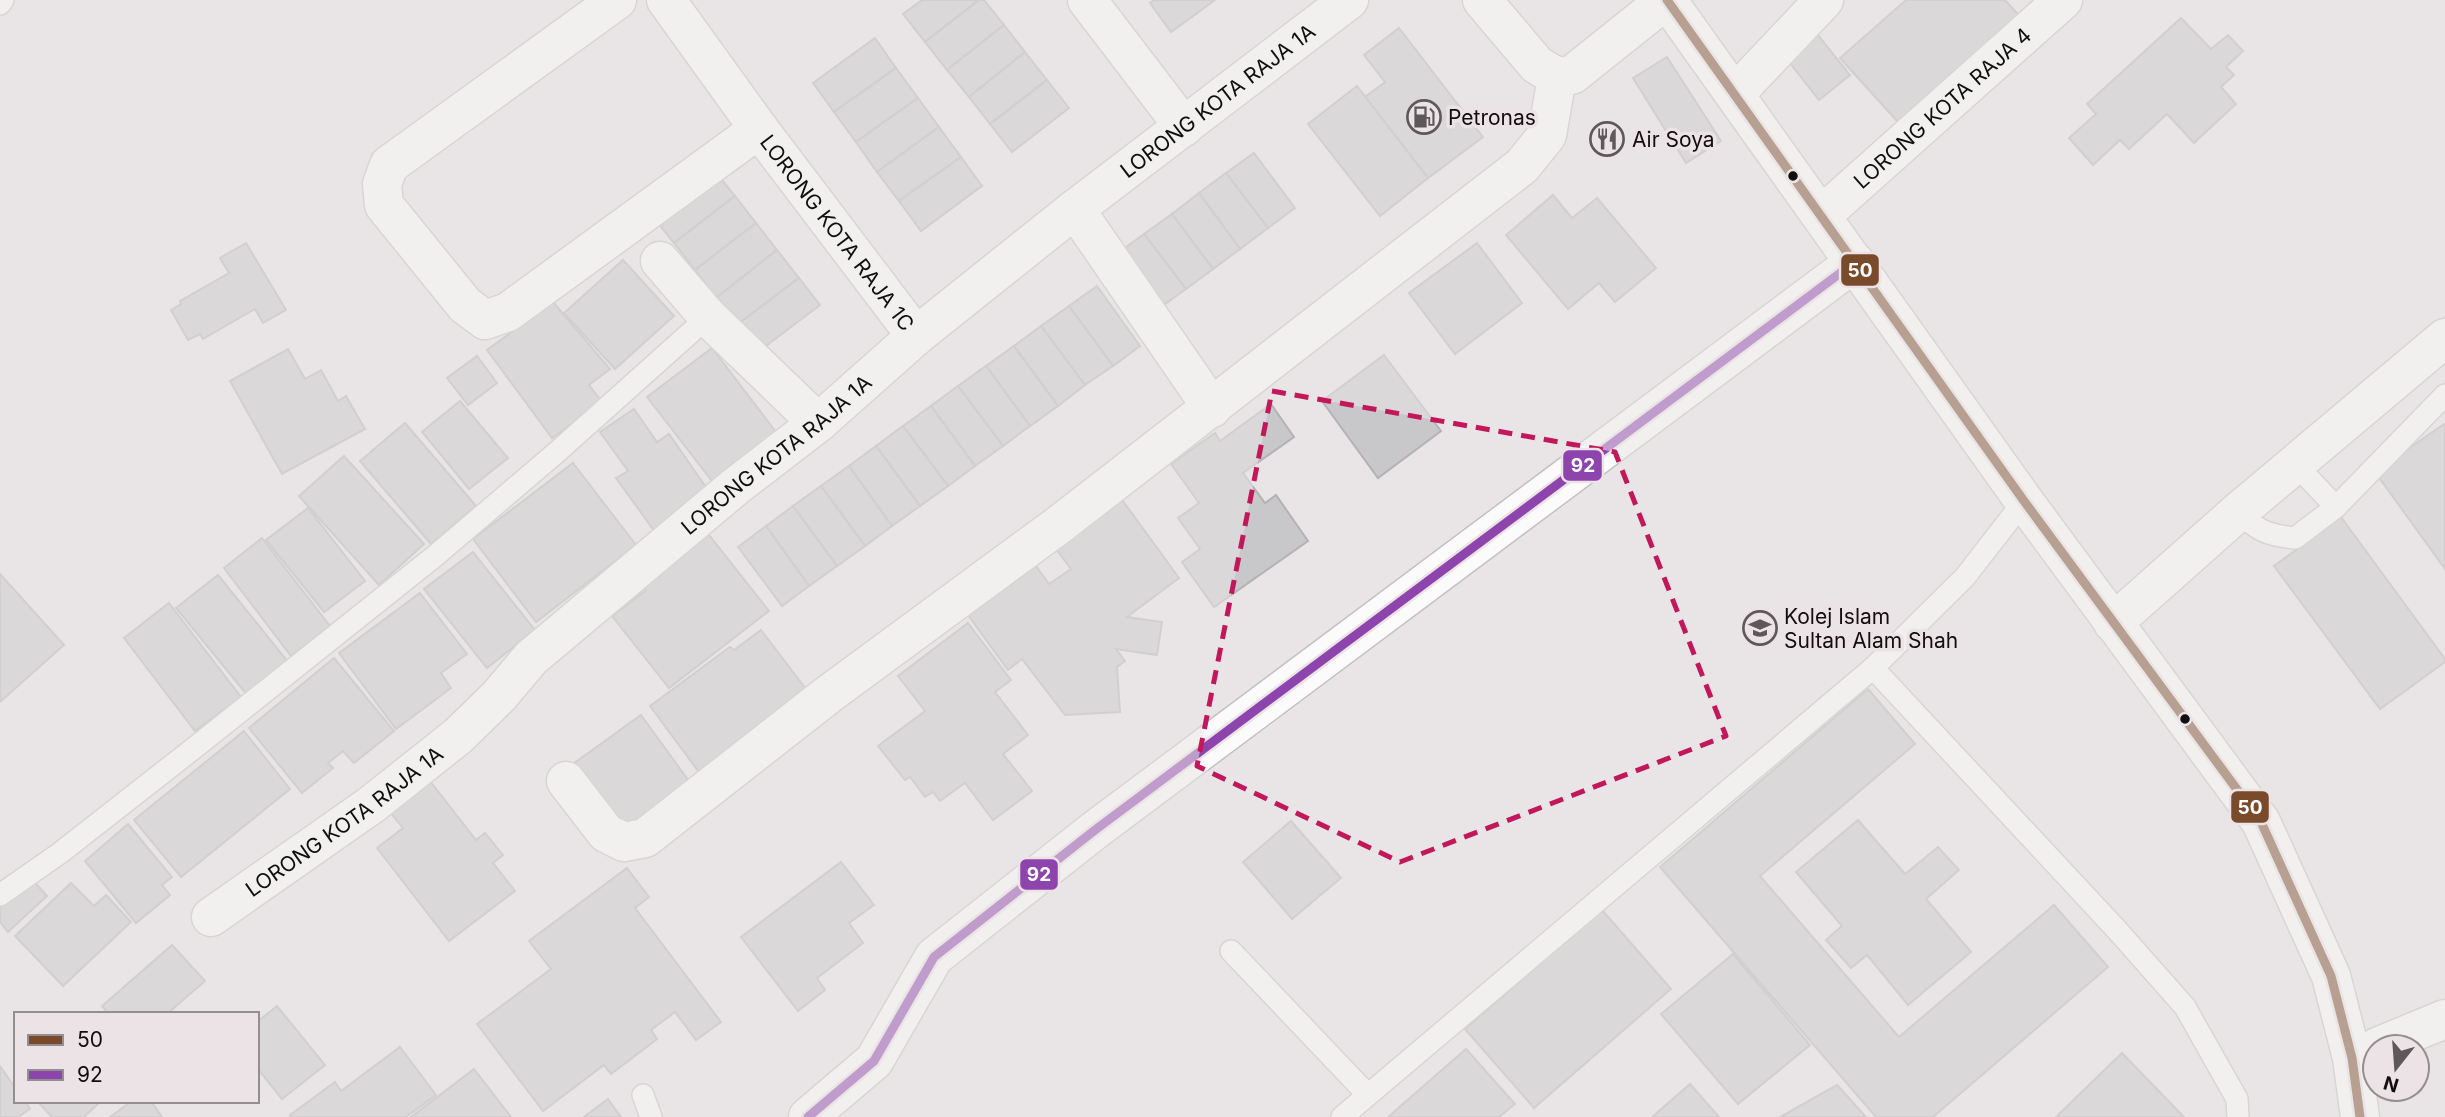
<svg xmlns="http://www.w3.org/2000/svg" width="2445" height="1117" font-family="Inter,sans-serif">
	<rect width="100%" height="100%" fill="#e9e5e6"/>
	<!-- building -->
	<g fill="#c8c7c9" stroke="#b4b3b4" stroke-width="2">
		<polygon points="922,0 979,0 925,42 903,14"/>
		<polygon points="979,0 984,0 1004,25 947,70 925,42"/>
		<polygon points="1154,0 1215,0 1171,32 1150,3"/>
		<polygon points="1906,0 2005,0 2027,24 1906,131 1840,58"/>
		<polygon points="2181,18 2211,49 2228,35 2243,51 2226,67 2234,75 2221,87 2236,104 2194,143 2167,114 2129,149 2120,140 2093,165 2069,138 2096,114 2087,104"/>
		<polygon points="1004,25 1025,52 969,97 947,70"/>
		<polygon points="1399,28 1483,137 1428,178 1365,97 1385,82 1364,55"/>
		<polygon points="1817,34 1850,75 1819,100 1786,58"/>
		<polygon points="875,38 896,68 834,112 813,83"/>
		<polygon points="1025,52 1047,80 990,124 969,97"/>
		<polygon points="1667,57 1721,141 1686,163 1633,78"/>
		<polygon points="896,68 918,98 856,142 834,112"/>
		<polygon points="1047,80 1069,108 1012,152 990,124"/>
		<polygon points="1357,86 1428,178 1380,216 1308,124"/>
		<polygon points="918,98 939,127 877,172 856,142"/>
		<polygon points="939,127 961,157 899,201 877,172"/>
		<polygon points="1254,153 1295,208 1268,228 1226,173"/>
		<polygon points="961,157 982,186 921,231 899,201"/>
		<polygon points="713,169 735,196 674,243 652,216"/>
		<polygon points="1226,173 1268,228 1240,249 1199,193"/>
		<polygon points="1199,193 1240,249 1213,269 1172,214"/>
		<polygon points="1553,195 1572,218 1597,198 1656,268 1615,302 1599,283 1568,309 1506,235"/>
		<polygon points="735,196 756,223 695,270 674,243"/>
		<polygon points="1172,214 1213,269 1186,289 1144,234"/>
		<polygon points="756,223 777,250 716,298 695,270"/>
		<polygon points="1144,234 1186,289 1158,309 1117,254"/>
		<polygon points="246,243 286,310 263,323 255,309 203,339 200,334 188,340 171,310 181,304 180,301 229,273 220,258"/>
		<polygon points="1477,243 1522,303 1455,354 1409,293"/>
		<polygon points="777,250 799,278 737,325 716,298"/>
		<polygon points="623,260 674,316 615,369 564,313"/>
		<polygon points="799,278 820,305 758,352 737,325"/>
		<polygon points="1097,286 1140,346 1113,366 1069,306"/>
		<polygon points="553,302 610,369 589,385 602,402 552,438 487,350"/>
		<polygon points="1069,306 1113,366 1085,385 1041,326"/>
		<polygon points="1041,326 1085,385 1058,406 1014,346"/>
		<polygon points="1014,346 1058,406 1030,426 986,366"/>
		<polygon points="712,348 776,432 712,481 647,397"/>
		<polygon points="288,349 305,379 321,370 338,401 346,396 365,429 282,474 230,381"/>
		<polygon points="1384,355 1441,431 1378,478 1322,401"/>
		<polygon points="477,356 497,383 468,405 447,378"/>
		<polygon points="986,366 1030,426 1003,446 958,386"/>
		<polygon points="958,386 1003,446 975,466 931,406"/>
		<polygon points="460,401 508,458 469,489 422,432"/>
		<polygon points="1271,404 1294,437 1243,473 1265,503 1276,495 1308,541 1214,607 1182,562 1200,549 1178,518 1199,503 1171,464 1215,433 1220,441"/>
		<polygon points="931,406 975,466 948,486 903,426"/>
		<polygon points="634,409 657,442 669,434 710,493 655,532 616,478 628,471 600,432"/>
		<polygon points="405,423 476,506 431,544 360,461"/>
		<polygon points="2444,424 2445,425 2445,569 2375,472"/>
		<polygon points="903,426 948,486 920,506 876,446"/>
		<polygon points="876,446 920,506 892,526 849,466"/>
		<polygon points="344,456 424,544 379,585 299,496"/>
		<polygon points="573,463 636,545 536,622 473,539"/>
		<polygon points="849,466 892,526 865,546 821,486"/>
		<polygon points="821,486 865,546 837,566 793,506"/>
		<polygon points="1120,497 1179,578 1127,617 1162,622 1157,655 1116,649 1125,661 1117,667 1120,712 1065,715 1022,659 1008,670 968,615 1036,566 1049,584 1071,569 1053,545"/>
		<polygon points="793,506 837,566 809,586 766,526"/>
		<polygon points="308,508 365,581 324,612 266,540"/>
		<polygon points="2341,517 2445,659 2445,662 2380,709 2274,566"/>
		<polygon points="702,526 769,611 669,688 612,616 646,590 636,577"/>
		<polygon points="766,526 809,586 782,606 738,547"/>
		<polygon points="262,538 330,626 291,656 224,568"/>
		<polygon points="473,552 535,630 487,668 424,589"/>
		<polygon points="0,574 64,645 0,702"/>
		<polygon points="218,575 289,663 248,696 176,608"/>
		<polygon points="420,593 467,654 441,673 451,688 396,729 339,653"/>
		<polygon points="169,603 241,697 195,731 124,638"/>
		<polygon points="968,623 1011,680 995,692 1028,735 1003,754 1032,791 993,820 965,783 940,801 933,792 925,797 910,777 905,780 878,746 925,711 898,676"/>
		<polygon points="761,630 809,693 704,779 650,706 730,647 734,650"/>
		<polygon points="334,658 394,731 354,763 343,751 328,763 333,768 302,793 249,728"/>
		<polygon points="1868,689 1915,744 1760,876 1899,1037 2054,905 2108,967 1933,1117 1876,1117 1660,867"/>
		<polygon points="641,715 694,788 626,837 573,764"/>
		<polygon points="244,731 290,789 181,877 134,820"/>
		<polygon points="430,781 476,840 485,833 503,855 493,863 515,891 449,941 377,848 403,828 390,812"/>
		<polygon points="1858,820 1905,874 1938,847 1959,870 1926,899 1971,952 1908,1005 1867,955 1851,968 1826,940 1842,926 1796,872"/>
		<polygon points="1291,821 1341,878 1292,919 1243,862"/>
		<polygon points="128,824 172,877 162,885 170,895 136,923 85,861"/>
		<polygon points="841,862 874,905 849,923 863,943 817,978 825,990 798,1011 741,937"/>
		<polygon points="627,868 649,897 635,908 721,1022 696,1040 675,1012 651,1030 657,1039 611,1074 604,1065 543,1111 477,1024 551,969 529,941"/>
		<polygon points="27,874 47,896 8,932 0,922 0,899"/>
		<polygon points="71,883 94,906 106,895 131,922 63,986 15,936"/>
		<polygon points="1602,910 1671,989 1534,1108 1465,1029"/>
		<polygon points="172,945 205,981 167,1014 109,1014 102,1006"/>
		<polygon points="1733,954 1810,1045 1738,1104 1661,1014"/>
		<polygon points="277,1006 325,1065 282,1099 257,1068 257,1022"/>
		<polygon points="400,1047 436,1095 406,1117 291,1117 290,1115 335,1082 341,1091"/>
		<polygon points="1466,1049 1515,1104 1499,1117 1388,1117"/>
		<polygon points="2122,1053 2184,1117 2056,1117"/>
		<polygon points="0,1066 16,1089 16,1101 25,1101 30,1109 18,1117 0,1117"/>
		<polygon points="474,1069 511,1117 411,1117"/>
		<polygon points="1690,1084 1719,1117 1652,1117"/>
		<polygon points="1837,1085 1866,1117 1780,1117"/>
		<polygon points="608,1099 621,1117 584,1117"/>
		<polygon points="37,1101 101,1101 84,1117 52,1117"/>
		<polygon points="132,1101 151,1101 162,1117 110,1117"/>
	</g>
	<g fill="none" stroke-linecap="round" stroke-linejoin="round">
		<!-- service casing -->
		<g stroke="#c4c1c2" stroke-width="24">
			<g id="service">
				<polyline points="0,4 3,0"/>
				<polyline points="2295,464 2336,507"/>
				<path d="M2238,512c20,19 29,23 57,26l41,-31 109,-112"/>
				<polyline points="1873,668 2117,930 2185,1007 2237,1099 2238,1117"/>
				<polyline points="0,895 60,853 198,745 435,556 557,452 708,317"/>
				<polyline points="1231,951 1367,1094"/>
				<polyline points="643,1095 651,1117"/>
				<polyline points="1342,1117 1873,668 1965,577 2024,501"/>
			</g>
		</g>
		<!-- minor casing -->
		<g stroke="#c4c1c2" stroke-width="41">
			<g id="minor">
				<polyline points="617,0 389,165 382,184 384,205 465,305 485,320 508,312 759,129"/>
				<path id="s1" d="M666,0l93,129 157,207"/>
				<polyline points="1087,0 1184,127"/>
				<polyline points="1482,0 1537,65 1557,77 1572,75 1666,0"/>
				<polyline points="1735,94 1824,0"/>
				<polyline points="1075,209 1212,408"/>
				<path id="s2" d="M1822,215l241,-215"/>
				<polyline points="660,261 708,317 818,423"/>
				<polyline points="2113,623 2238,512 2445,338"/>
				<polyline points="566,781 606,833 624,842 645,838 829,694 1060,524 1522,166 1547,135 1557,77"/>
				<path id="s3" d="M211,917l160,-112 87,-69 41,-40 32,-38 205,-172 82,-63 98,-87 159,-127 274,-209"/>
				<polyline points="2377,1047 2445,1019"/>
				<polyline points="808,1117 874,1061 934,957 1095,830 1855,262"/>
			</g>
		</g>
		<!-- secondary casing -->
		<g stroke="#c4c1c2" stroke-width="41">
			<polyline id="secondary" points="1667,0 2024,501 2261,822 2331,976 2352,1058 2360,1117"/>
		</g>
		<!-- service -->
		<use href="#service" stroke="#fcfbfb" stroke-width="21"/>
		<!-- minor -->
		<use href="#minor" stroke="#fcfbfb" stroke-width="38"/>
		<!-- secondary -->
		<use href="#secondary" stroke="#fcfbfb" stroke-width="38"/>
		<!-- bus-1 casing -->
		<g stroke="#ebe3e5" stroke-width="14">
			<polyline id="bus-1" points="1667,0 2024,501 2261,822 2331,976 2352,1058 2360,1117"/>
		</g>
		<!-- bus-2 casing -->
		<g stroke="#ebe3e5" stroke-width="14">
			<polyline id="bus-2" points="808,1117 874,1061 934,957 1095,830 1855,262"/>
		</g>
		<!-- bus-1 -->
		<use href="#bus-1" stroke="#7a4b2a" stroke-width="9"/>
		<!-- bus-2 -->
		<use href="#bus-2" stroke="#8e44ad" stroke-width="9"/>
	</g>
	<!-- marked area -->
	<path d="M0 0H2445V1117H0ZM1272,391l343,61 111,284 -326,126 -203,-96z" fill="#e9e5e6" fill-opacity=".55" fill-rule="evenodd"/>
	<path fill="none" stroke="#c2185b" stroke-width="5" stroke-dasharray="14 9" stroke-linejoin="round" d="M1272,391l343,61 111,284 -326,126 -203,-96z"/>
	<!-- icons -->
	<defs>
		<g id="fuel-ring" transform="scale(1.75)"><circle r="9.5" fill="#ebe3e5" stroke="#5d595a" stroke-width="1.5"/><path d="M-5.5-6h7V0h2V4h1.3V-2.5L3-4.5l.8-.8L6-3V5H2.5V1h-1V6h-7ZM-4.2-4.7v3.2H.2V-4.7Z" fill="#5d595a"/></g>
		<g id="restaurant-ring" transform="scale(1.75)"><circle r="9.5" fill="#ebe3e5" stroke="#5d595a" stroke-width="1.5"/><path d="M-5-6h1v4h1v-4h1v4h1v-4h1v5L-1.5 .5V6h-2V.5L-5-1ZM5-6V6H3V1.5H1.5Q1.5-4 5-6Z" fill="#5d595a"/></g>
		<g id="school-ring" transform="scale(1.75)"><circle r="9.5" fill="#ebe3e5" stroke="#5d595a" stroke-width="1.5"/><path d="M0-5L7-2L0 1L-7-2ZM-4 1L0 2.5L4 1V4Q0 6-4 4Z" fill="#5d595a"/></g>
	</defs>
	<g fill-rule="evenodd">
		<use href="#fuel-ring" x="1424" y="117"/>
		<use href="#restaurant-ring" x="1607" y="139"/>
		<use href="#school-ring" x="1760" y="628"/>
	</g>
	<!-- markers -->
	<g fill="#110e0f" stroke="#ebe3e5" stroke-width="2.5">
		<circle cx="1793" cy="176" r="6"/>
		<circle cx="2185" cy="719" r="6"/>
	</g>
	<g text-anchor="middle" dominant-baseline="central" stroke-width="7" stroke-linejoin="round" paint-order="stroke">
		<!-- street labels -->
		<g font-size="21" fill="#110e0f" stroke="#ebe3e5">
			<text stroke="none"><textPath href="#s3" startOffset="1298">LORONG KOTA RAJA 1A</textPath></text>
			<text stroke="none"><textPath href="#s2" startOffset="161">LORONG KOTA RAJA 4</textPath></text>
			<text stroke="none"><textPath href="#s1" startOffset="289">LORONG KOTA RAJA 1C</textPath></text>
			<text stroke="none"><textPath href="#s3" startOffset="732">LORONG KOTA RAJA 1A</textPath></text>
			<text stroke="none"><textPath href="#s3" startOffset="164">LORONG KOTA RAJA 1A</textPath></text>
		</g>
		<!-- poi labels -->
		<g font-size="21" fill="#110e0f" stroke="#ebe3e5" text-anchor="start">
			<text x="1448" y="117">Petronas</text>
			<text x="1632" y="139">Air Soya</text>
			<text x="1784" y="616">Kolej Islam<tspan x="1784" dy="24">Sultan Alam Shah</tspan></text>
		</g>
	</g>
	<g stroke="#ebe3e5" stroke-width="2.5">
		<rect x="1840" y="253" width="40" height="34" rx="7" fill="#7a4b2a"/>
		<rect x="1562" y="449" width="41" height="33" rx="7" fill="#8e44ad"/>
		<rect x="2230" y="790" width="40" height="34" rx="7" fill="#7a4b2a"/>
		<rect x="1019" y="858" width="40" height="33" rx="7" fill="#8e44ad"/>
	</g>
	<g font-size="19" text-anchor="middle" font-weight="bold" fill="#fff">
		<text x="1860" y="277">50</text>
		<text x="1583" y="472">92</text>
		<text x="2250" y="814">50</text>
		<text x="1039" y="881">92</text>
	</g>
	<!-- legend -->
	<rect x="14" y="1012" width="245" height="91" fill="#ebe3e5" stroke="#948e8f" stroke-width="2"/>
	<rect x="28" y="1035" width="35" height="10" fill="#7a4b2a" stroke="#948e8f" stroke-width="2"/>
	<text x="77" y="1047" font-size="21" fill="#110e0f">50</text>
	<rect x="28" y="1070" width="35" height="10" fill="#8e44ad" stroke="#948e8f" stroke-width="2"/>
	<text x="77" y="1082" font-size="21" fill="#110e0f">92</text>
	<!-- north arrow -->
	<g transform="translate(2396 1068) rotate(197)"><circle r="33" fill="#ebe3e5" stroke="#948e8f" stroke-width="2"/>
	<path d="M0-5L12 26L0 18L-12 26Z" fill="#5d595a"/>
	<text y="-10" font-size="19" font-weight="bold" text-anchor="middle" fill="#110e0f">N</text>
	</g>
</svg>
